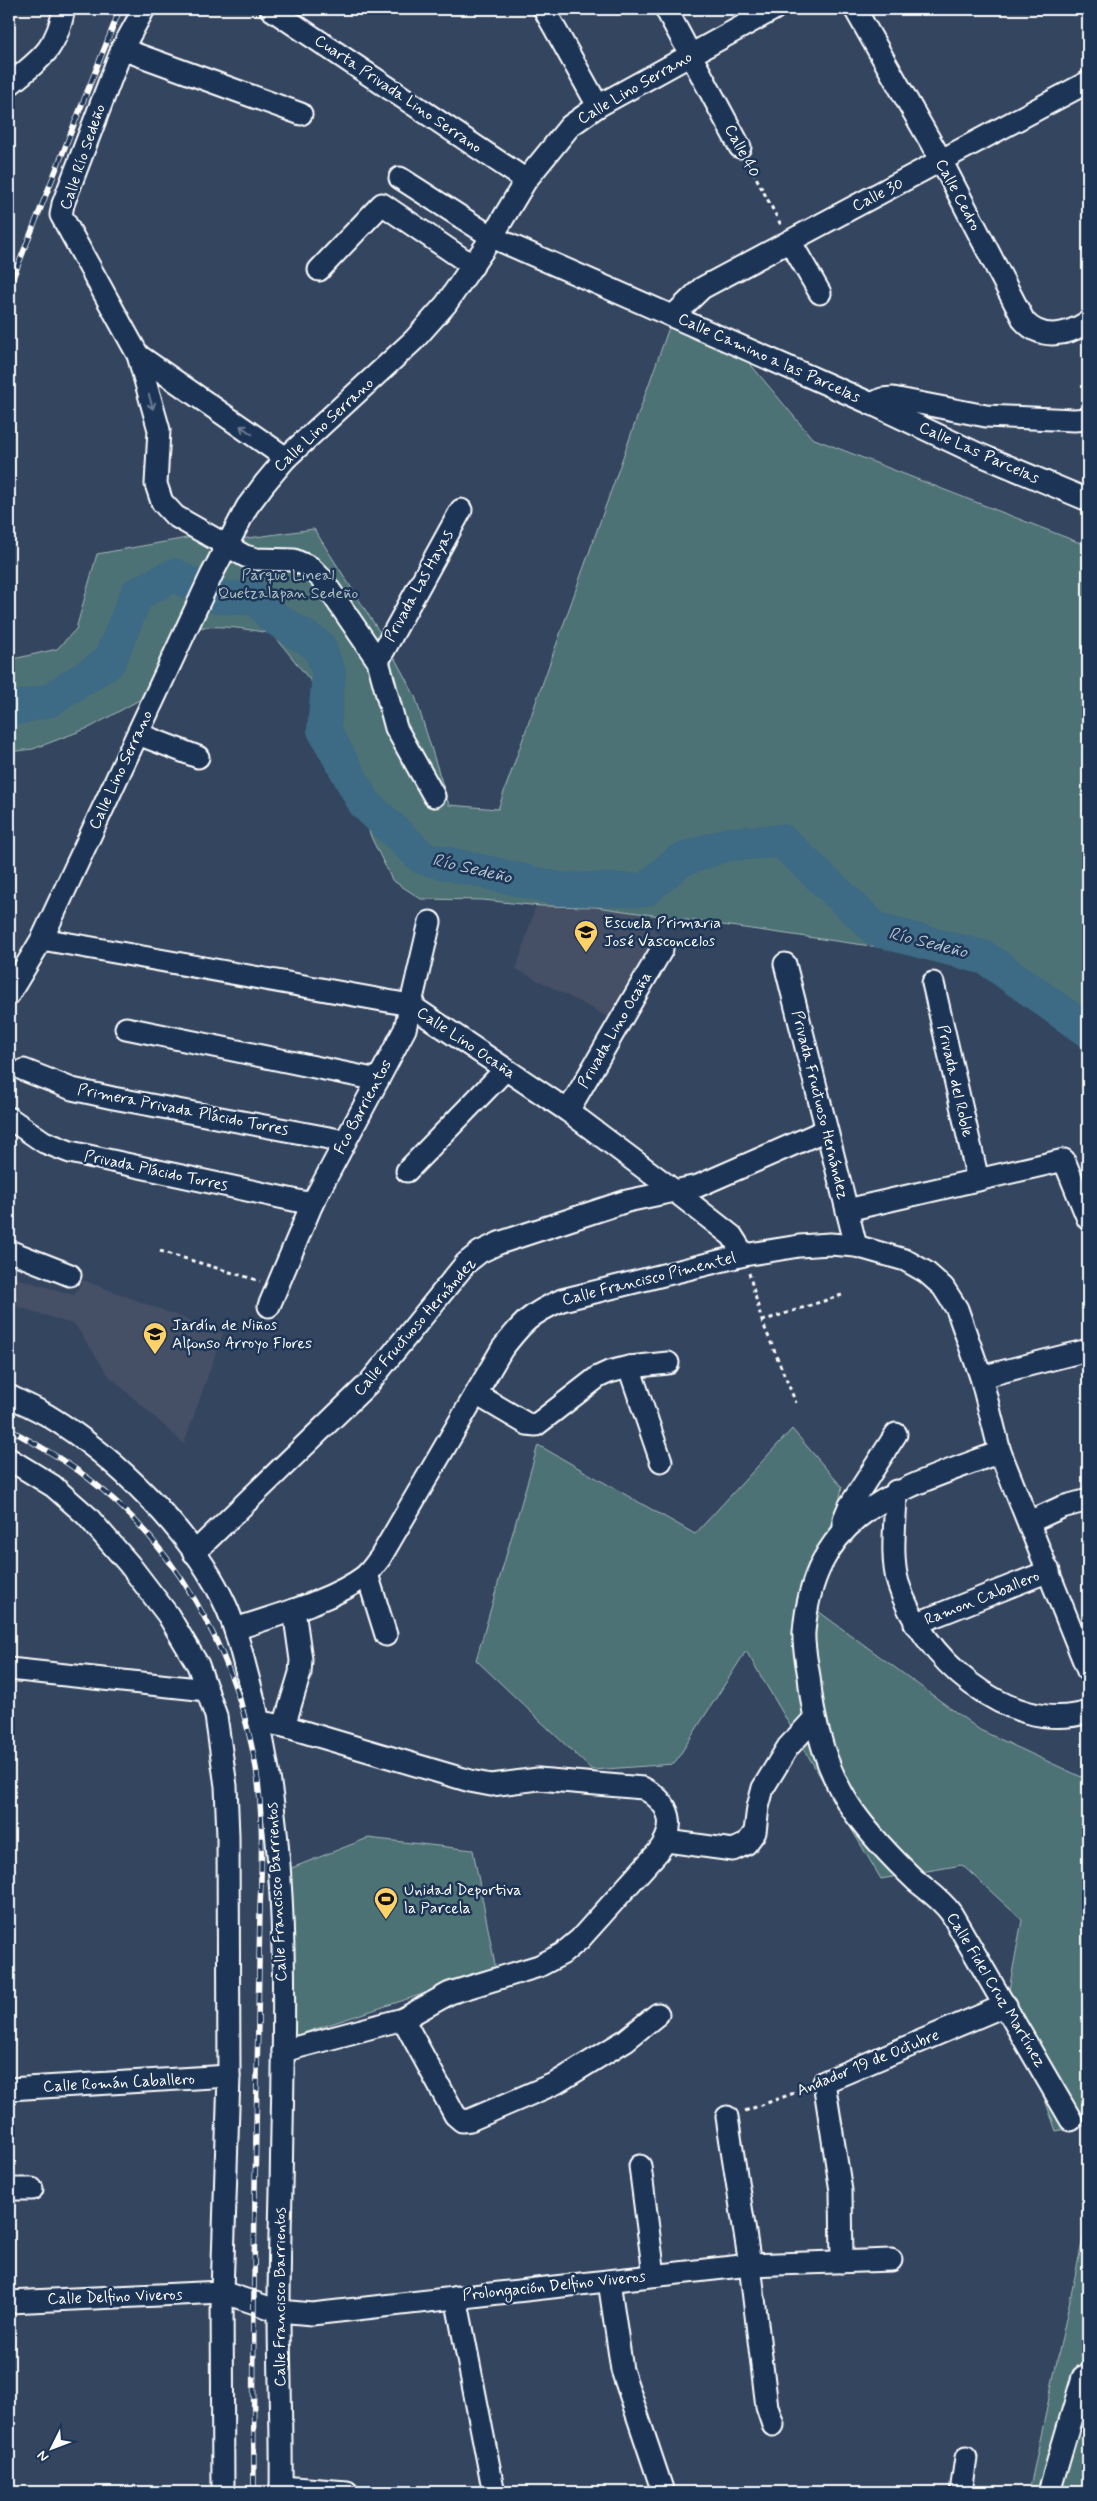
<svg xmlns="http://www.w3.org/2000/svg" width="1097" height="2501" font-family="Mynerve,sans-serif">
	<rect width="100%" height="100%" fill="#34455f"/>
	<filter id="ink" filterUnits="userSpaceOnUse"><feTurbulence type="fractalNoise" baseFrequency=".02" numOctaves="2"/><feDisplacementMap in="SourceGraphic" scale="10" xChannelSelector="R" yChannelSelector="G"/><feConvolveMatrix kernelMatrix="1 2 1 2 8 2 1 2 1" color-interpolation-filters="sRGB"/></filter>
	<g filter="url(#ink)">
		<!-- built -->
		<g fill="#445065">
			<polygon points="538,898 635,907 660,936 612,1019 516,969"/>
			<polygon points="9,1276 74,1295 83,1280 223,1333 184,1444 109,1376 75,1325 9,1304"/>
		</g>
		<!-- green -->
		<g fill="#4d7275" stroke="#a6b8ba">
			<path d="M672,319l64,28 76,91 276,108v486l-30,-24 -80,-43 -51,-11 -331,-47 -56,-1 -57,-6 -62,-1 -29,-19 -20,-41 -59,-155 -40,-50c-30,-6 -56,-10 -86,-5l-37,65 -59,33 -58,22 -24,3v-92l48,-11 19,-20 21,-75 118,-21 26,6 73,-10 73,115 28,52 34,109 49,4z"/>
			<polygon points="792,1429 842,1487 818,1611 980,1730 1088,1780 1088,2125 1056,2131 1008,1995 1022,1920 962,1865 881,1879 746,1651 674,1764 592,1770 476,1660 538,1445 695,1534"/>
			<polygon points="368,1838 473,1850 496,1970 288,2038 284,1871"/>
			<polygon points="1088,2215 1088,2492 1029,2492"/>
		</g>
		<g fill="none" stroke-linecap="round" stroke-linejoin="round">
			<!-- river -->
			<polyline stroke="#3e6a84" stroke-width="34" points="9,710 50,700 109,662 137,594 174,575 217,597 258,599 273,617 319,646 329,673 324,730 365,804 423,858 560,889 645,890 679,861 728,844 782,841 877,930 986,958 1088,1031"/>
			<!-- street casing -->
			<g stroke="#fff" stroke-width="25">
				<g id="street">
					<polyline points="144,9 122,49 63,204 61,215 138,355 159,430 156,484 162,502 175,516 245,556 256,559 294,560 310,567 322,579 378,661 396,728 434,796"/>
					<polyline points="271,9 526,180"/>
					<polyline points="544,9 598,106"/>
					<polyline points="666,9 740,147"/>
					<path d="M855,9l87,153 82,159c18,20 43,14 64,1"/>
					<polyline points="122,49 301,114"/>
					<path d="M9,85c31,-26 47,-34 55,-76"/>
					<polyline points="400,178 492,237 872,404 976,453 1088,500"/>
					<polyline points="790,241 820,293"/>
					<polyline points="319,270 382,204 473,266"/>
					<polyline points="673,316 702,288 1088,82"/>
					<polyline points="138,355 286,458"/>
					<polyline points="872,404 882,399 893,398 986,416 1074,420 1088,419"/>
					<polyline points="378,661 461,510"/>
					<polyline points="138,734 198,757"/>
					<polyline points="42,939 410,1005 568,1111 676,1192 732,1236 744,1255"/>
					<polyline points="785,964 856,1246"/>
					<polyline points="933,983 978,1180"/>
					<polyline points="9,994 42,939 212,574 247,507 265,483 286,458 414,340 446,304 492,237 526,180 570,126 598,106 774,9"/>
					<polyline points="126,1028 378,1080"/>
					<polyline points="24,1070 72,1089 113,1098 345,1141"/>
					<polyline points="568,1111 662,949"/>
					<polyline points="9,1118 44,1142 70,1152 312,1204"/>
					<polyline points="407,1171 505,1070"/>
					<polyline points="847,1210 1064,1160 1088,1219"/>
					<polyline points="9,1251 70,1275"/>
					<polyline points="269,1306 312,1204 405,1029 430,922"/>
					<polyline points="629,1367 661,1461"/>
					<polyline points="981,1377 1088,1350"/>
					<polyline points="476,1394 527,1424 536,1425 598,1377 609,1372 629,1367 668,1363"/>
					<path d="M9,1396c12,6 26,12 38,19 68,41 146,118 179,191 11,24 16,50 23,75 45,165 34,340 32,510 -1,40 -2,80 -2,120 0,61 3,121 2,181"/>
					<path d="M1000,1452c-98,37 -186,56 -196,180 -1,14 3,31 5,45 4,46 18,97 45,135 18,25 39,47 61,68 13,11 26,19 36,33l120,207"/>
					<polyline points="9,1459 53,1486 87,1516 129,1564 168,1615 198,1665 216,1716 226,1786 228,1836 229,2076 222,2292 223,2492"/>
					<path d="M896,1491c0,29 -6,64 2,92 22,72 110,154 190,129"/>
					<polyline points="1029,1522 1062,1507 1088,1500"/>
					<polyline points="844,1530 844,1519 849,1507 896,1434"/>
					<polyline points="194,1553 369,1383 466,1263 480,1252 499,1243 627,1201 698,1186 826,1130"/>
					<polyline points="367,1574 386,1635"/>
					<polyline points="915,1624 1049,1571"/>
					<path d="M235,1629c39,-13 97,-28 130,-53 6,-5 10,-12 15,-18l122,-209c21,-27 28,-35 60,-49l182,-45 55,-9 31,-2 26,2 49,14 21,12 17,15 14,22 24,68 19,75 88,219"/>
					<polyline points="9,1669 207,1690"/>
					<path d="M260,1722l24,4 186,55 21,4 47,-6 105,9c28,15 35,38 15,64l-78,87 -18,15 -23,12 -89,27 -47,26 -120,32"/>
					<polyline points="284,1726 300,1673 301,1660 294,1610"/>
					<polyline points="667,1841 733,1850 746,1844 755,1832 758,1807 763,1788 788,1747 814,1719"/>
					<polyline points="403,2019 455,2115 462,2121 470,2120 556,2083 626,2040 658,2014"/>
					<polyline points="9,2089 229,2076"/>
					<polyline points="727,2117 750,2265 767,2407 773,2425"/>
					<polyline points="640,2166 654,2275"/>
					<polyline points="9,2189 32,2189"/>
					<polyline points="842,2262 841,2191 824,2082 1006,2005"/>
					<polyline points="609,2281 622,2370 663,2492"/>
					<polyline points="456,2297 493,2488"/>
					<polyline points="9,2302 222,2292 279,2311 312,2314 750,2265 891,2260"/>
					<polyline points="281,2487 347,2492"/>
					<polyline points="961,2492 966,2458"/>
					<polyline points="1049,2492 1083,2377"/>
				</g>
			</g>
			<!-- path -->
			<g stroke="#fff" stroke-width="3" stroke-dasharray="4 4" stroke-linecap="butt">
				<polyline points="749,164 781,225"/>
				<polyline points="160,1251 260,1281"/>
				<polyline points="749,1273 762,1321 796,1403"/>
				<polyline points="762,1321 845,1294"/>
				<polyline points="745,2111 805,2089"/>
			</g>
			<!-- street -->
			<use href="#street" stroke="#1d3557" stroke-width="21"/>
			<!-- rail casing -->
			<g stroke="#fff" stroke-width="5.5">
				<g id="rail">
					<polyline points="9,288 120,9"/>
					<path d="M9,1429c27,15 54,30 79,49 87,67 143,167 165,274 11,50 9,106 7,157 -1,56 -2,113 -3,169 -3,138 -4,276 -3,414"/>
				</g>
			</g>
			<!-- rail -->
			<use href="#rail" stroke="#1d3557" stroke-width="4" stroke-dasharray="11" stroke-linecap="butt"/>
		</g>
		<!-- one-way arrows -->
		<defs><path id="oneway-shaft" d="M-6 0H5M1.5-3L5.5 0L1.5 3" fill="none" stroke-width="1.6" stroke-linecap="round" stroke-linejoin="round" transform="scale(1.25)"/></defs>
		<g stroke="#6c7c92">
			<use href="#oneway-shaft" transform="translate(151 402) rotate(74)"/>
			<use href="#oneway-shaft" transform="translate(246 430) rotate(-145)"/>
		</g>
	</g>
	<!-- icons -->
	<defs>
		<g id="school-pin" transform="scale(1.25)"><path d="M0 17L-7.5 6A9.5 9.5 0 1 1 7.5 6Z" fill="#ffd166" stroke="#1d3557"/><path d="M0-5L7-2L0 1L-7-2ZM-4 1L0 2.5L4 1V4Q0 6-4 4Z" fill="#111"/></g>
		<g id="stadium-pin" transform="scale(1.25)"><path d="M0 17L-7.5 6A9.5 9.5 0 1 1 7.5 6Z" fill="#ffd166" stroke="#1d3557"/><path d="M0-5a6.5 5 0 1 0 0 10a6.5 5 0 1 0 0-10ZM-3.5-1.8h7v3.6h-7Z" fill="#111"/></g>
	</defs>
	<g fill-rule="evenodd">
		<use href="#school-pin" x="586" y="932"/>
		<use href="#school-pin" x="155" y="1334"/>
		<use href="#stadium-pin" x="386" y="1899"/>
	</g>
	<g text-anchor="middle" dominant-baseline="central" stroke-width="5" stroke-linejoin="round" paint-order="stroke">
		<!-- street labels -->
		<g font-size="16" fill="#fff" stroke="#1d3557">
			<text transform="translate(635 88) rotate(-30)">Calle Lino Serrano</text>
			<text transform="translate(398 94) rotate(34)">Cuarta Privada Lino Serrano</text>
			<text transform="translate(742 151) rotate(62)">Calle 40</text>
			<text transform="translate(83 157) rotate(-71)">Calle Río Sedeño</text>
			<text transform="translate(878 195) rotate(-27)">Calle 30</text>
			<text transform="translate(958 195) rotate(62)">Calle Cedro</text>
			<text transform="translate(769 358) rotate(24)">Calle Camino a las Parcelas</text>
			<text transform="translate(324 425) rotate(-43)">Calle Lino Serrano</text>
			<text transform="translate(979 453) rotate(24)">Calle Las Parcelas</text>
			<text transform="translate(419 586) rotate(-61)">Privada Las Hayas</text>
			<text transform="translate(121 770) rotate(-65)">Calle Lino Serrano</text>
			<text transform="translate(615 1030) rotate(-60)">Privada Lino Ocaña</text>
			<text transform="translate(466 1043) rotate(34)">Calle Lino Ocaña</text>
			<text transform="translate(955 1081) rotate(77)">Privada del Roble</text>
			<text transform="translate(820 1105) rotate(76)">Privada Fructuoso Hernández</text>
			<text transform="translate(363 1107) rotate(-62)">Fco Barrientos</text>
			<text transform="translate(183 1110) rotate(11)">Primera Privada Plácido Torres</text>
			<text transform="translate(156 1171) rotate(12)">Privada Plácido Torres</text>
			<text transform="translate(649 1279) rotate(-14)">Calle Francisco Pimentel</text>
			<text transform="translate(415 1327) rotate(-49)">Calle Fructuoso Hernández</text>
			<text transform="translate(982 1598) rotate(-22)">Ramon Caballero</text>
			<text transform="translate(277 1892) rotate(-93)">Calle Francisco Barrientos</text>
			<text transform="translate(996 1990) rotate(59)">Calle Fidel Cruz Martínez</text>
			<text transform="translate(868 2063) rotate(-22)">Andador 19 de Octubre</text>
			<text transform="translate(119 2083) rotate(-3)">Calle Román Caballero</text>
			<text transform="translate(554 2286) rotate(-6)">Prolongación Delfino Viveros</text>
			<text transform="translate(115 2297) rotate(-2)">Calle Delfino Viveros</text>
			<text transform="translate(280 2297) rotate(-90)">Calle Francisco Barrientos</text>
		</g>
		<!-- park labels -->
		<g font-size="16" fill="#afc0c1" stroke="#1d3557">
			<text x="288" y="575">Parque Lineal<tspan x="288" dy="18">Quetzalapan Sedeño</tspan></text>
		</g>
		<!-- poi labels -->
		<g font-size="16" fill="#fff" stroke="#1d3557" text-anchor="start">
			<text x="604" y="923">Escuela Primaria<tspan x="604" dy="18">José Vasconcelos</tspan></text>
			<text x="172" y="1325">Jardín de Niños<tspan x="172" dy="18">Alfonso Arroyo Flores</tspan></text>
			<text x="404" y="1890">Unidad Deportiva<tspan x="404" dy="18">la Parcela</tspan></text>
		</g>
		<!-- water labels -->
		<g font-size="18" font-style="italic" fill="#b2c3ce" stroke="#1d3557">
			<text transform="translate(472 869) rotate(13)">Río Sedeño</text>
			<text transform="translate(928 943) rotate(14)">Río Sedeño</text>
		</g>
	</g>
	<!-- margin -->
	<rect width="1097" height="2501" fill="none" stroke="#1d3557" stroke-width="30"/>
	<rect x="15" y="15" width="1067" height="2471" fill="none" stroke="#fff" stroke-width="2" filter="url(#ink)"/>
	<!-- north arrow -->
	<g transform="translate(52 2448) rotate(228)" stroke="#1d3557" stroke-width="4" paint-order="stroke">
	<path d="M0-4L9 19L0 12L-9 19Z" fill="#ffffff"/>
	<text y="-8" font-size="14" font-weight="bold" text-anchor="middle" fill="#ffffff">N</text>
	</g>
</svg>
